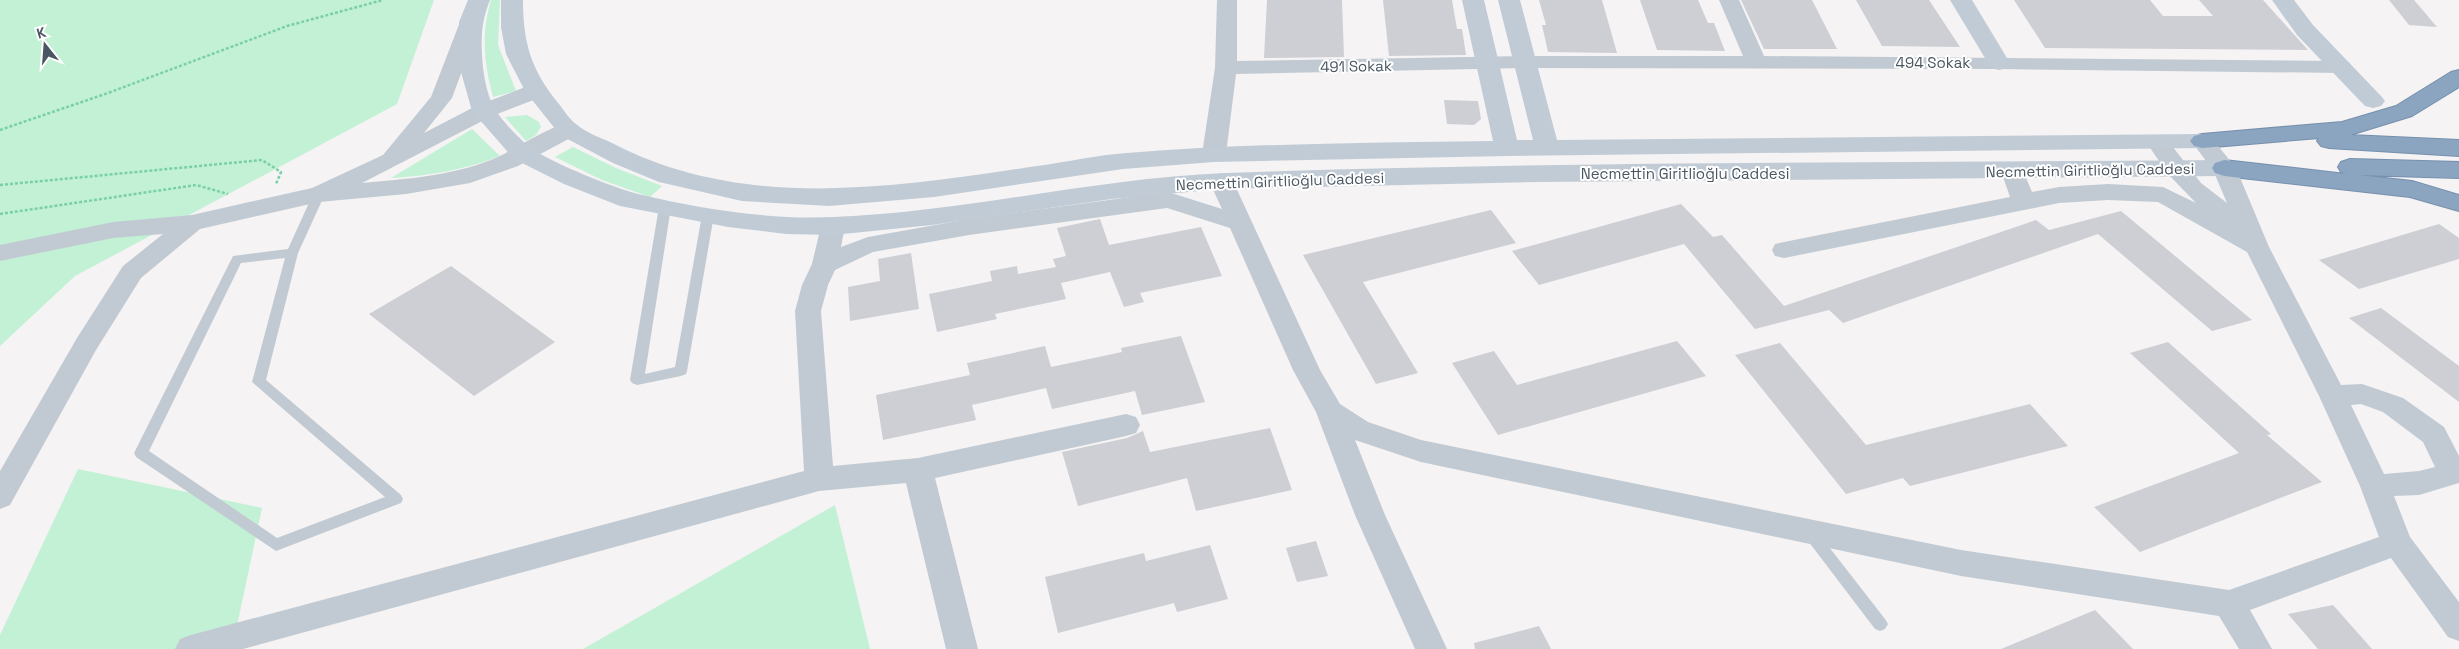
<svg xmlns="http://www.w3.org/2000/svg" width="2459" height="649" font-family="'Space Grotesk',sans-serif">
	<rect width="100%" height="100%" fill="#f5f3f3"/>
	<!-- green -->
	<g fill="#c3f1d5">
		<polygon points="0,0 434,0 397,104 75,276 0,346"/>
		<path d="M491,0h9l-2,45 18,46 -23,6c-9,-34 -12,-63 -2,-97z"/>
		<polygon points="527,115 539,122 541,127 536,135 526,141 505,117"/>
		<path d="M472,129l28,27c-36,14 -71,20 -109,22z"/>
		<polygon points="573,147 616,168 662,186 650,197 602,180 555,157"/>
		<polygon points="78,469 262,508 232,649 0,649 0,635"/>
		<polygon points="835,505 870,649 583,649"/>
	</g>
	<!-- building -->
	<g fill="#cdcfd5">
		<polygon points="1267,0 1342,0 1344,57 1264,58"/>
		<polygon points="1383,0 1452,0 1457,29 1462,29 1466,55 1389,56"/>
		<polygon points="1539,0 1602,0 1617,53 1548,52 1542,25 1546,25"/>
		<polygon points="1640,0 1698,0 1708,23 1714,23 1725,51 1657,50"/>
		<polygon points="1741,0 1812,0 1837,49 1764,49"/>
		<polygon points="1856,0 1929,0 1960,47 1882,46"/>
		<polygon points="2014,0 2150,0 2163,16 2213,16 2199,0 2263,0 2308,50 2045,48"/>
		<polygon points="2389,0 2414,0 2437,27 2409,25"/>
		<polygon points="1444,100 1478,101 1481,119 1474,125 1447,124"/>
		<polygon points="1681,204 1713,237 1722,235 1784,306 2036,220 2049,230 2121,211 2252,320 2212,331 2098,234 1843,323 1829,310 1755,329 1684,244 1539,285 1512,251"/>
		<polygon points="1491,210 1516,243 1363,282 1418,373 1376,384 1303,255"/>
		<polygon points="1100,219 1109,245 1201,227 1222,276 1140,293 1144,302 1124,307 1110,272 1061,283 1066,299 995,314 997,319 937,332 929,294 992,281 990,271 1017,266 1018,274 1056,267 1053,259 1066,256 1057,228"/>
		<polygon points="2439,224 2459,238 2459,259 2359,289 2319,260"/>
		<polygon points="911,253 919,309 850,321 848,287 880,281 878,259"/>
		<polygon points="451,266 555,342 474,396 369,314"/>
		<polygon points="2381,308 2459,366 2459,402 2349,318"/>
		<polygon points="1181,336 1205,402 1142,415 1135,391 1052,409 1046,388 972,405 976,420 883,440 876,395 970,375 967,363 1045,346 1051,367 1122,352 1121,348"/>
		<polygon points="1677,341 1706,376 1498,435 1452,363 1494,351 1517,385"/>
		<polygon points="2168,342 2271,434 2267,435 2322,482 2140,552 2094,507 2239,453 2130,353"/>
		<polygon points="1780,343 1866,445 2030,404 2068,446 1910,486 1903,478 1846,494 1735,355"/>
		<polygon points="1270,428 1292,490 1196,511 1187,478 1078,506 1062,452 1127,438 1143,431 1150,452"/>
		<polygon points="1316,541 1328,576 1297,582 1286,548"/>
		<polygon points="1210,545 1228,599 1177,612 1174,603 1058,633 1045,577 1144,553 1146,561"/>
		<polygon points="2333,605 2372,649 2318,649 2288,614"/>
		<polygon points="2095,610 2133,649 2001,649"/>
		<polygon points="1539,626 1551,649 1475,649 1474,643"/>
	</g>
	<g fill="none" stroke-linecap="round" stroke-linejoin="round">
		<!-- highway casing -->
		<g stroke="#7690ad" stroke-width="2">
			<g id="highway">
				<polygon points="2459,70 2459,87 2412,116 2350,135 2459,140 2459,156 2329,148 2321,146 2317,141 2319,138 2202,148 2194,146 2190,141 2194,136 2202,134 2342,122 2396,106 2451,72"/>
				<polygon points="2350,159 2459,162 2459,178 2358,175 2412,181 2459,195 2459,211 2410,197 2224,176 2215,173 2212,168 2215,163 2224,160 2346,174 2341,172 2338,167 2341,162"/>
			</g>
		</g>
		<!-- path -->
		<g stroke="#7ad0a6" stroke-width="2.5" stroke-dasharray="3 2" stroke-linecap="butt">
			<polyline points="0,130 108,93 287,26 383,0"/>
			<polyline points="0,185 262,160 281,172 276,184"/>
			<polyline points="0,214 196,185 228,194"/>
		</g>
		<!-- lane -->
		<g fill="#c1cad2" fill-rule="evenodd">
			<path d="M319,190l6,4 -27,59 -32,127 135,115 2,4 -2,4 -125,48 -140,-94 -2,-4 99,-197 55,-7 25,-55zM285,258l-33,124 133,115 -108,41 -128,-87 92,-188z"/>
			<polygon points="665,203 671,207 645,374 675,367 702,215 708,211 714,215 687,371 686,374 681,376 637,385 632,383 630,380 659,207"/>
			<polygon points="1810,527 1815,529 1885,619 1888,624 1885,629 1880,631 1875,629 1805,537 1803,533 1805,529"/>
		</g>
		<!-- street -->
		<g fill="#c1cad2" fill-rule="evenodd">
			<polygon points="1217,0 1237,0 1237,61 1525,56 1743,56 1719,0 1739,0 1764,56 2341,61 2349,62 2352,67 2349,72 2341,73 1999,69 1525,68 1236,74 1226,154 1222,159 1214,161 1206,159 1202,154 1215,68"/>
			<path d="M470,16l7,2 3,4 -28,76 -28,35 52,-27 52,-20 8,-2 8,2 3,5 -3,5 -52,20 -130,67c44,-4 88,-7 129,-23 26,-11 50,-30 77,-37l8,2 3,5 -3,5 -58,31 -48,17 -64,11 -87,8 -119,27 -59,49 -45,72 -86,155 -10,4v-38l77,-133 46,-72 40,-32 -50,4 -113,23v-16l113,-23 79,-7 120,-27 71,-33 48,-58 29,-75 3,-4z"/>
			<path d="M2202,134l8,2 26,32 33,79 72,138 21,-1 41,14 41,29 15,29v27l-40,12 -25,1 16,41 49,65v39l-11,-4 -57,-79 -141,52 22,39h-33l-20,-33 -258,-40 -540,-114 -66,-22 30,75 62,134h-32l-60,-134 -39,-103 -23,-42 -63,-142 -63,-20 -198,27 -96,17 -38,18 -7,15 -7,26 12,155 85,-8 208,-44 10,3 4,8 -4,8 -10,3 -191,42 43,171h-32l-40,-166 -87,8 -576,158h-68l5,-10 11,-4 613,-164 -9,-160 7,-26 10,-21 9,-38 3,-6 9,-2 9,2 3,6 -4,21 27,-10 101,-18 199,-27 54,17 -13,-28 4,-5 8,-3 8,3 4,5 87,189 20,34 28,18 53,18 540,110 268,40 150,-53 -19,-51 -41,-90 -72,-144 -89,-50 -50,-2 -49,3 -275,55 -9,-2 -3,-6 3,-6 9,-2 226,-45 -9,-26 4,-5 8,-2 8,2 11,26 27,-5 49,-3 55,3 33,16 -28,-29 -22,-32 3,-5 8,-2 8,2 36,46 26,20 -14,-33 -22,-29 3,-5zM2361,404l22,8 40,30 12,25 -16,4 -35,3 -33,-69z"/>
		</g>
		<!-- secondary -->
		<g fill="#c1cbd6" fill-rule="evenodd">
			<path d="M468,0h22c-8,20 -9,34 -8,55 1,17 4,39 13,54 6,11 29,35 39,41 23,15 78,37 104,44 63,15 131,26 196,23 132,-5 261,-39 392,-44 333,-12 666,-10 998,-13l9,3 3,5 -3,5 -9,3 -686,6 -317,7 -109,10 -180,26 -99,10 -47,-1 -58,-7 -108,-21 -56,-22 -50,-25 -42,-48 -11,-39 -2,-50z"/>
			<path d="M501,0h22c0,43 8,70 36,104 5,6 10,15 17,20 10,9 26,14 38,20 132,68 282,43 423,22 30,-4 60,-11 90,-13 122,-10 244,-10 366,-12l-31,-141h22l33,140h16l-35,-140h22l37,140 645,-6 8,2 4,5 -4,5 -8,2 -695,8 -293,6 -91,7 -189,28 -105,9 -87,-5 -83,-19 -46,-19 -53,-28 -35,-44 -19,-37 -5,-27z"/>
			<polygon points="1950,0 1972,0 2010,63 2007,68 1999,70 1991,68"/>
			<polygon points="2272,0 2294,0 2313,25 2381,96 2385,101 2381,106 2373,108 2365,106 2297,35"/>
		</g>
		<!-- highway -->
		<use href="#highway" fill="#8ba5c1" fill-rule="evenodd"/>
	</g>
	<g text-anchor="middle" dominant-baseline="central" stroke-width="4" stroke-linejoin="round" paint-order="stroke">
		<!-- street labels -->
		<g font-size="15" fill="#4a5661" stroke="#fff">
			<text x="1933" y="62">494 Sokak</text>
			<text transform="translate(1356 66) rotate(-1)">491 Sokak</text>
			<text transform="translate(2090 170) rotate(-1)">Necmettin Giritlioğlu Caddesi</text>
			<text x="1685" y="173">Necmettin Giritlioğlu Caddesi</text>
			<text transform="translate(1280 181) rotate(-2)">Necmettin Giritlioğlu Caddesi</text>
		</g>
	</g>
	<!-- north arrow -->
	<g transform="translate(45 45) rotate(343)" stroke="#ffffff" stroke-width="4" paint-order="stroke">
	<path d="M0-4L9 19L0 12L-9 19Z" fill="#4a5661"/>
	<text y="-8" font-size="14" font-weight="bold" text-anchor="middle" fill="#4a5661">K</text>
	</g>
</svg>
